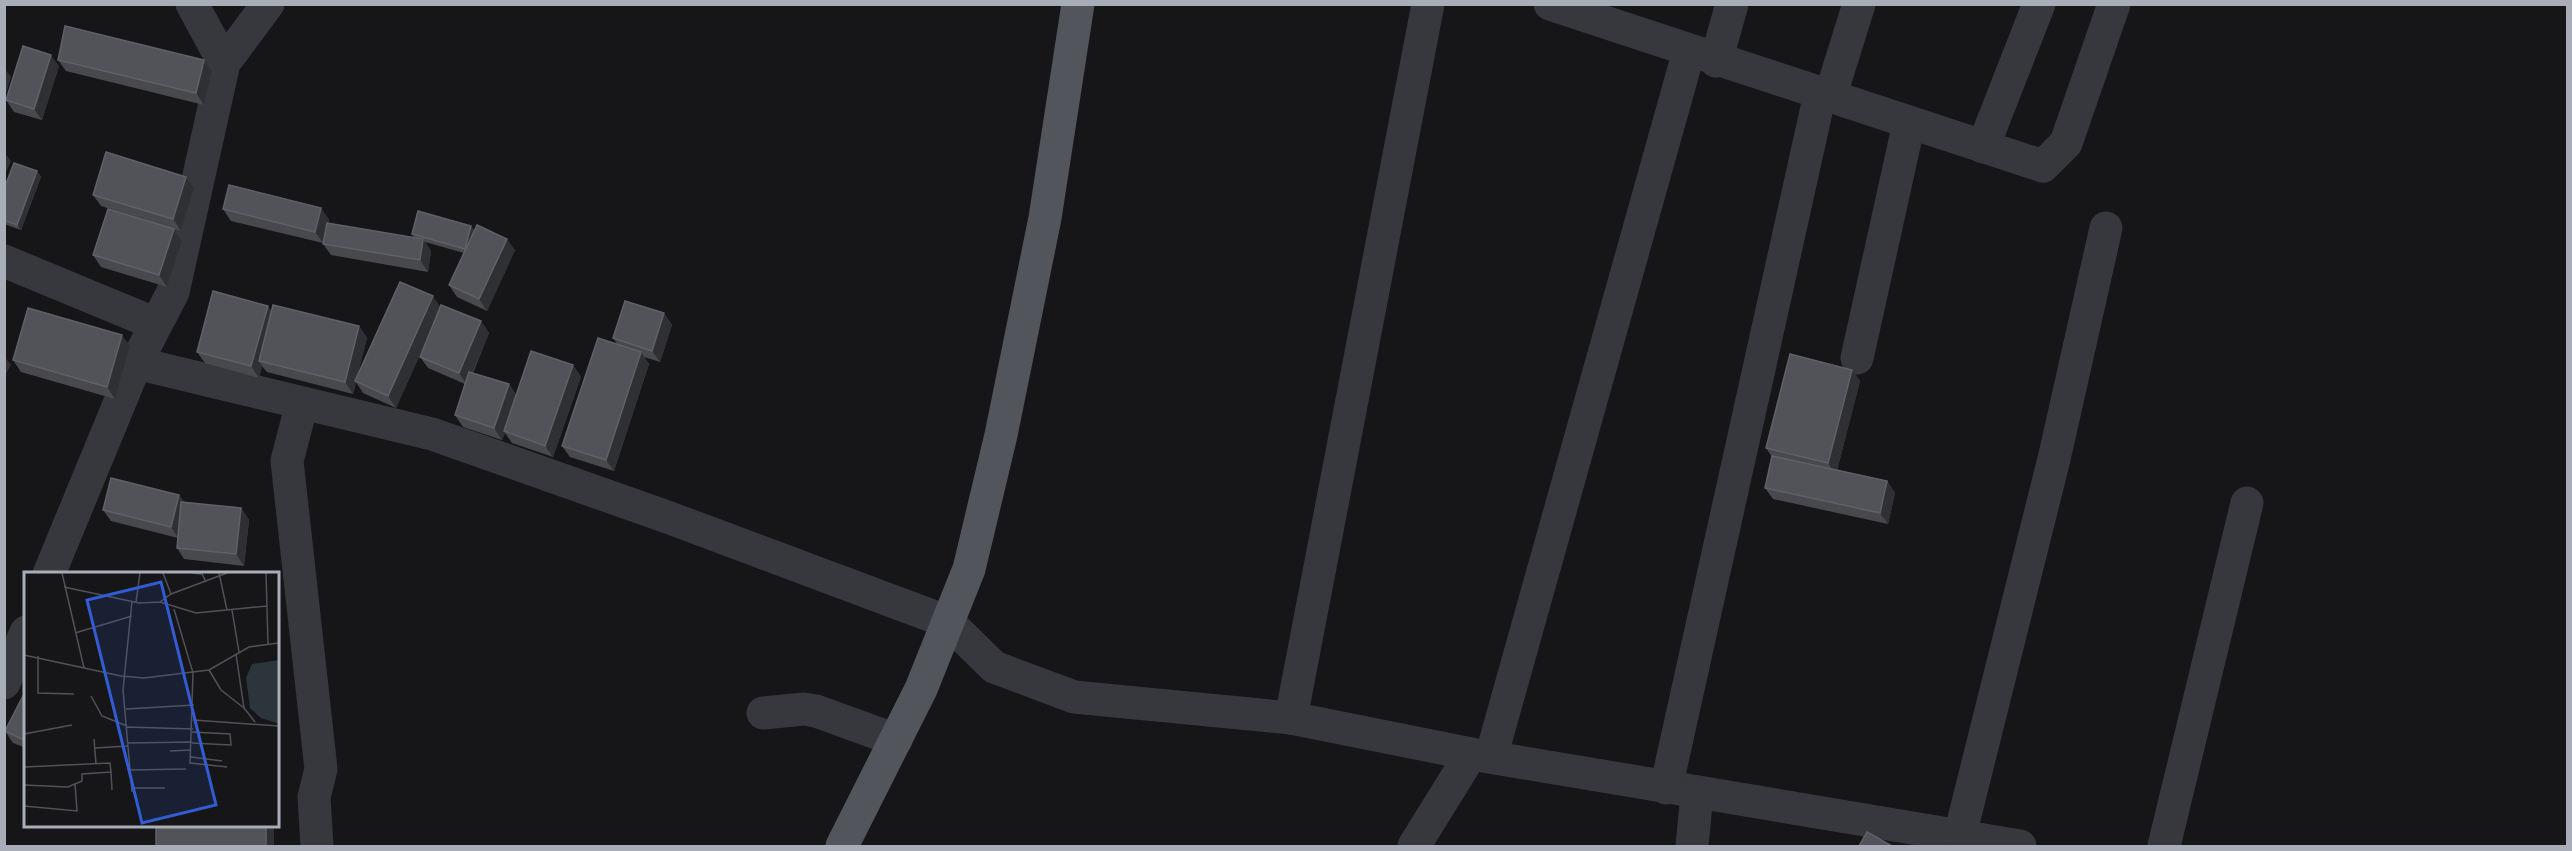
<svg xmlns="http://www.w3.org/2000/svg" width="2572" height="851" font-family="Manrope,sans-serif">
	<rect width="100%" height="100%" fill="#161618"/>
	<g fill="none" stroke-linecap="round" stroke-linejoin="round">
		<!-- minor -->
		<g stroke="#37383d" stroke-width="33">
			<polyline points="192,4 224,63"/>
			<polyline points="1550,4 2043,166 2066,143 2114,4"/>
			<polyline points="1716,61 1732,4"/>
			<polyline points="1830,97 1859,4"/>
			<polyline points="1983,147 2039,4"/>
			<polyline points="4,261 156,324"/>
			<polyline points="1857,358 1909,123"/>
			<polyline points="136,363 432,434 670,518 948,622 994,667 1074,697 1291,718 1471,754 2020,846"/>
			<polyline points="302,403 287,461 321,769 314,797 317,846"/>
			<polyline points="49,574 136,363 173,292 224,63 268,4"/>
			<polyline points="4,683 26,632"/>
			<polyline points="763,713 804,709 816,711 896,740"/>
			<polyline points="1291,718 1428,4"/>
			<polyline points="1491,757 1689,51"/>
			<polyline points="1666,788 1820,94"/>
			<polyline points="1960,835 2054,459 2106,228"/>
			<polyline points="1414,846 1471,754"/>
			<polyline points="1692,846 1697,793"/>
			<polyline points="2164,846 2247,503"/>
		</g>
		<!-- major -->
		<polyline stroke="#53555c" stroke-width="33" points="842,846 921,689 969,569 1001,435 1045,218 1078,4"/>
	</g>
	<!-- wall -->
	<g fill="#47494d">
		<polygon points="58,60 212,71 204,105 66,71"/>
		<polygon points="59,66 42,120 14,112 6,100"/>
		<polygon points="37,171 41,177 21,230 4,224 4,189"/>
		<polygon points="186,177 194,188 181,231 101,206 93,195"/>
		<polygon points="223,209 329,219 328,223 414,238 412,234 471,226 474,230 515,250 487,311 457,297 449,285 464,253 425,242 431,251 428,272 331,255 323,244 326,230 323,243 231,221"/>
		<polygon points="174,229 182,241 167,287 101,267 93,255"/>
		<polygon points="440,307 481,321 489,333 473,373 509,384 516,395 573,365 581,377 553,457 512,443 505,433 502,440 463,427 455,415 465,384 428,368 420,357 430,332 396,408 363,393 356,382 353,394 267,372 262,366 259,378 205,363 197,352 271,311 359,326 367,338 356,379"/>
		<polygon points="664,313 672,325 660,362 644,357 649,364 614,471 570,457 562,446 618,345 613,338"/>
		<polygon points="130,346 115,399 21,372 13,360"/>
		<polygon points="1852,370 1860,381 1837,470 1887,481 1895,493 1888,524 1773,499 1765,488 1772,457 1766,448"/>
		<polygon points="179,495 184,502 241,508 249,520 244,566 184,559 177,548 178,538 111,521 103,510"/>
		<polygon points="26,690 26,748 13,743 5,731"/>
	</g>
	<!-- shaded-wall -->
	<g fill="#2f3033">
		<polygon points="51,55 59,66 42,120 34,109"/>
		<polygon points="204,60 212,71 204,105 196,93"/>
		<polygon points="4,68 11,77 4,100"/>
		<polygon points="4,152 11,161 4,177"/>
		<polygon points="37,171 41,177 21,230 17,225"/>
		<polygon points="186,177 194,188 181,231 173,219"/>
		<polygon points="321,208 329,219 323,243 315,232"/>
		<polygon points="471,226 476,232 465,249"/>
		<polygon points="174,229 182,241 167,287 159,275"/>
		<polygon points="423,239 431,251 428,272 420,260"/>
		<polygon points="507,239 515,250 487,311 479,299"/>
		<polygon points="433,296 441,308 396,408 388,396"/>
		<polygon points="268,306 276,317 259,361 262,366 259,378 251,366"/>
		<polygon points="664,313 672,325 660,362 652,351"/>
		<polygon points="481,321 489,333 467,385 459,373"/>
		<polygon points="359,326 367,338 353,394 345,382"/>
		<polygon points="122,335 130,346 115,399 107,387"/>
		<polygon points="641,352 649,364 614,471 606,460"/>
		<polygon points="4,356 11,365 4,377"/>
		<polygon points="573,365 581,377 553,457 545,446"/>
		<polygon points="1852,370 1860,381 1836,475 1828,463"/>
		<polygon points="509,384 517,396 504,431 505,433 502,440 494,428"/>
		<polygon points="1887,481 1895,493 1888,524 1880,513"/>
		<polygon points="179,495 187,507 179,539 171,527"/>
		<polygon points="241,508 249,520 244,566 236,554"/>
		<polygon points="4,655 7,659 4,665"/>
		<polygon points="266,825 272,825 274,827 274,846 266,846"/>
	</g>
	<!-- building -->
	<g fill="#525359" stroke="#5f6168" stroke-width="1.5">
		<polygon points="65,26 204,60 196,93 58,60"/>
		<polygon points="23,46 51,55 34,109 6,100"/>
		<polygon points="106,152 186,177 173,219 93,195"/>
		<polygon points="14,163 37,171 17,225 4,220 4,189"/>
		<polygon points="229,185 321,208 315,232 223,209"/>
		<polygon points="108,209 174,229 159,275 93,255"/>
		<polygon points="418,211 471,226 465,249 412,234"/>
		<polygon points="327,223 423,239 420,260 323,244"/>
		<polygon points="477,225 507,239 479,299 449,285"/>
		<polygon points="400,282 433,296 388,396 355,381"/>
		<polygon points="213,291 268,306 251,366 197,352"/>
		<polygon points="625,301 664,313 652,351 613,338"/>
		<polygon points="273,305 359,326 345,382 259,361"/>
		<polygon points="441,305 481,321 459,373 420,357"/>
		<polygon points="28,308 122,335 107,387 13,360"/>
		<polygon points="598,338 641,352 606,460 562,446"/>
		<polygon points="531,351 573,365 545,446 504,431"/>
		<polygon points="1790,354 1852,370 1828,463 1766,448"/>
		<polygon points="469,372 509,384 494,428 455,415"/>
		<polygon points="1772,456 1887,481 1880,513 1765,488"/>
		<polygon points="111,478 179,495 171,527 103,510"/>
		<polygon points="181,502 241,508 236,554 177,548"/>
		<polygon points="26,690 26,741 5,731"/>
		<rect x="156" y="825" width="110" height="21"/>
		<polygon points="1867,832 1892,846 1859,846"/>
	</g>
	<!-- overview -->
	<g transform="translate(24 572)">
		<rect width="255" height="255" fill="#161618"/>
		<path d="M255,88v64l-18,-6 -11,-10 -4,-30 6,-14z" fill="#2c353c"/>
		<path fill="none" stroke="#505258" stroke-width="1.5" d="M38,1l22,95M139,1l8,21M168,1l10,1 4,8M195,1l8,37M242,1l2,71M40,15l75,16 21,-1 36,11 71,-7M112,30l4,-29M136,30l11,-8 56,-21M150,37l19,64 -3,90 37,4M208,38l7,42M51,61l57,-17M212,82l8,54 11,14M0,83l97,21 23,2 65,-8 40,-23 30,-4M14,84v37l36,1M185,98l12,20 23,18M67,124l11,20 25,10M102,137l68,-4M169,148l86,6M103,155l66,2M0,162l48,-9M70,167l2,25M104,171l64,-1M168,171l39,2 -1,-11 -38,-2M71,176l33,-2M146,179l21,-1M167,185l31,4M0,195l86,-4 1,9M106,198l56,-1M0,213l44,2 14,-6v-7l29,-2 1,18M107,216h34M108,220l-9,-102 9,-89M0,234l53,5 -2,-28"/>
		<path fill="#325cd3" fill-opacity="0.15" stroke="#325cd3" stroke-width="3" d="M137,10l55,223 -74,18 -55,-223z"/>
		<rect width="255" height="255" fill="none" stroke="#a8adb8" stroke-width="3"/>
	</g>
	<!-- border -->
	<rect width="2572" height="851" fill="none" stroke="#a8adb8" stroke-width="12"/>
</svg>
